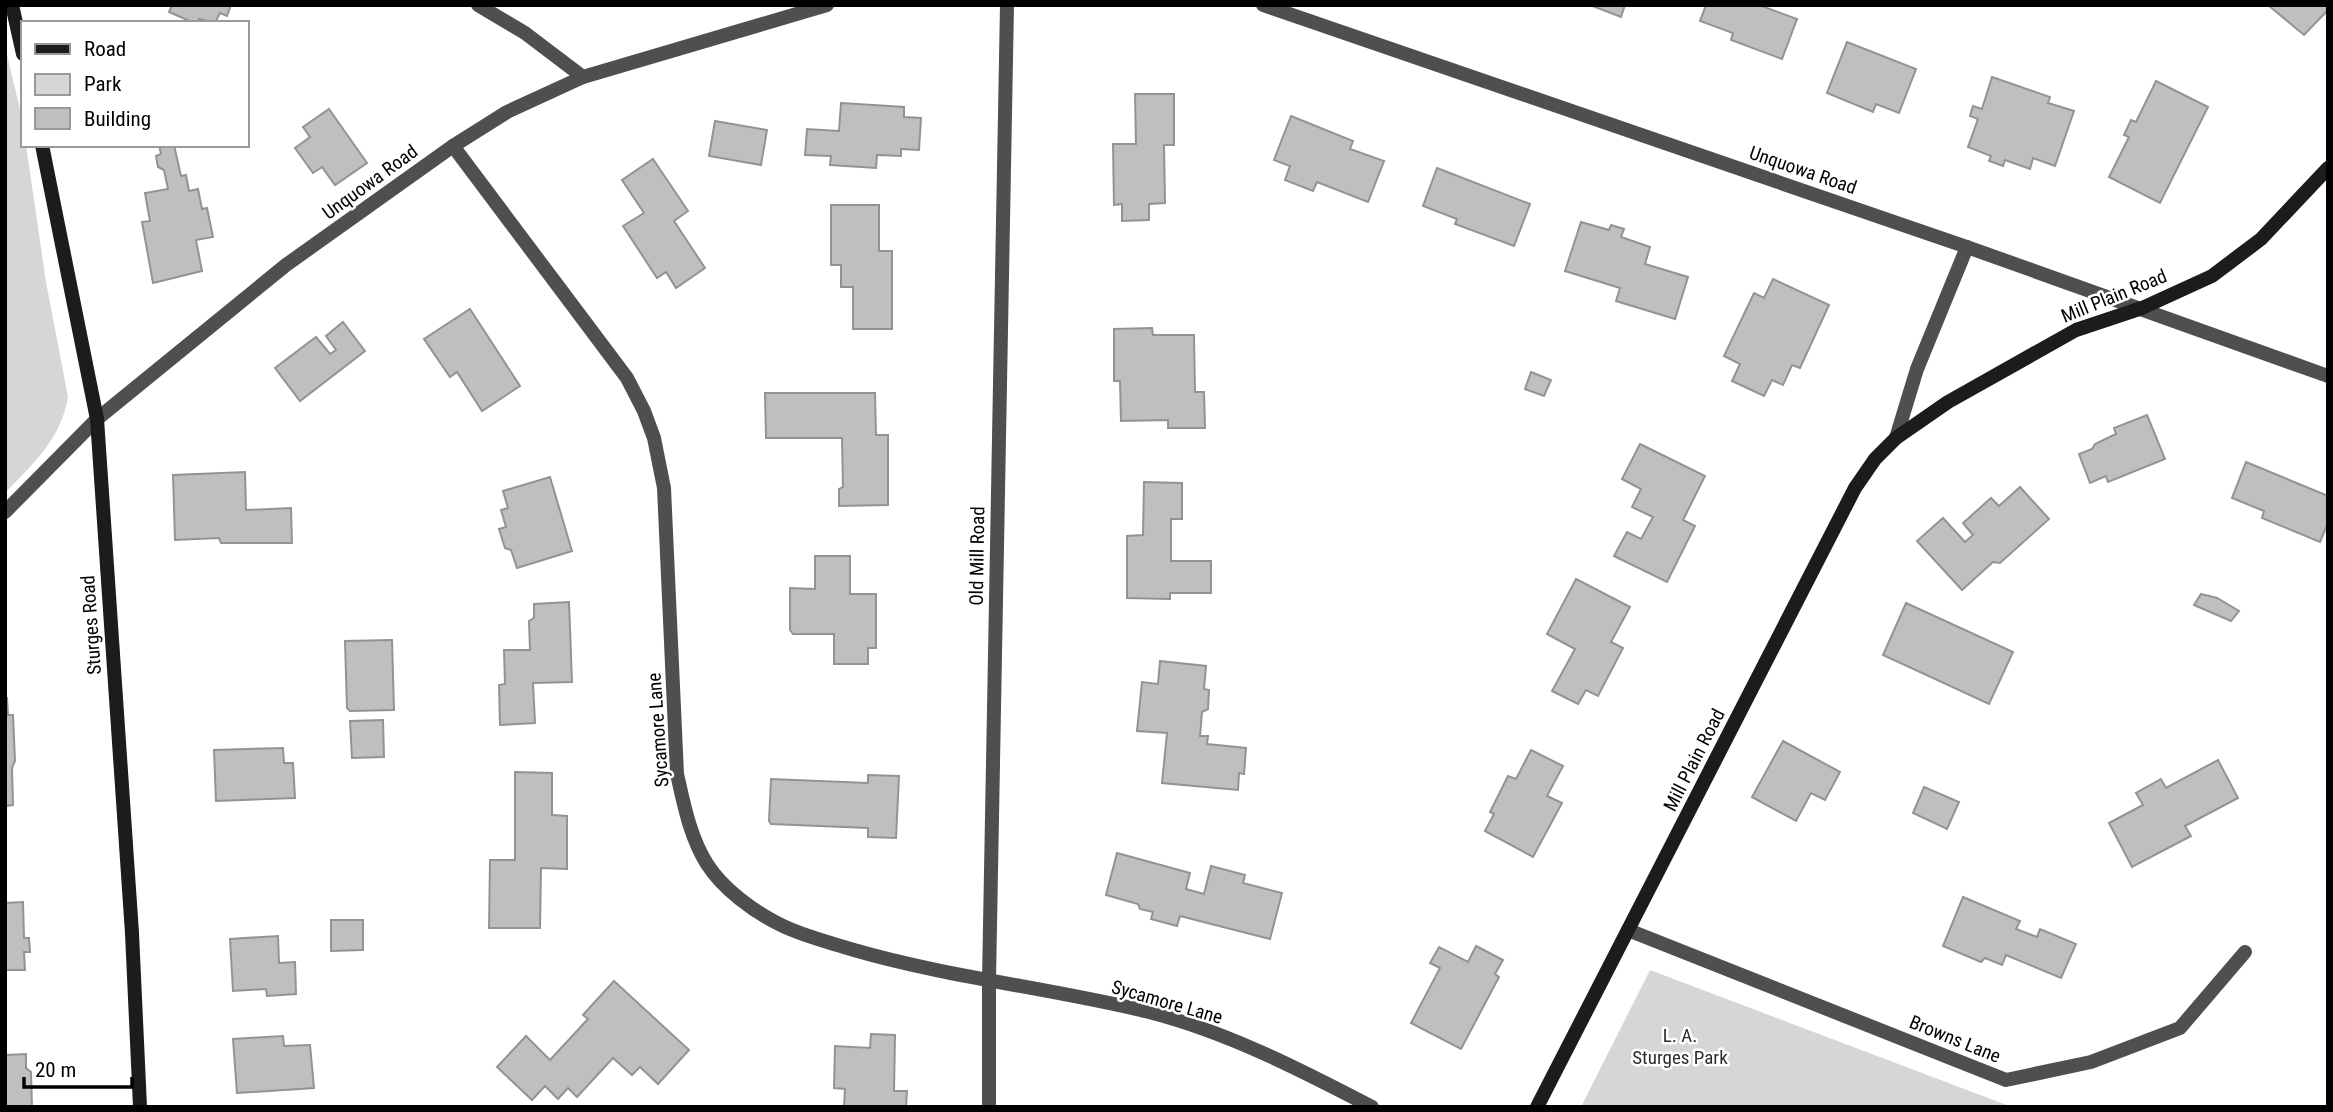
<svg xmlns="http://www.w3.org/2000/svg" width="2333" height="1112" font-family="'Roboto Condensed',sans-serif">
	<rect width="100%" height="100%" fill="#fff"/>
	<!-- green -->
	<g fill="#d6d6d6">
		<path d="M5,46l18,76v23h3l20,137 22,115c-7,42 -35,67 -63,96z"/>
		<polygon points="1650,970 2012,1107 1581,1107"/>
	</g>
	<!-- building -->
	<g fill="#bfbfbf" stroke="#939393" stroke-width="2">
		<polygon points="172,5 231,5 227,16 220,13 215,23 199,19 197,23 194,23 169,12"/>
		<polygon points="1590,5 1625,5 1621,17"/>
		<polygon points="1706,5 1759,5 1797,19 1782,59 1731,40 1733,33 1700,21"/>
		<polygon points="2268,5 2328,5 2328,10 2304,35"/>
		<polygon points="1847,42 1916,69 1899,113 1876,104 1873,112 1827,93"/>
		<polygon points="1992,77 2050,97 2048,103 2074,111 2055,166 2033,158 2030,169 2005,160 2003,166 1989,161 1991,156 1968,147 1978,119 1970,116 1973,106 1982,109"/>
		<polygon points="2156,81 2208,107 2160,203 2109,177 2129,137 2124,135 2131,120 2136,122"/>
		<polygon points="1135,94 1174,94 1174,145 1164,145 1165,203 1149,204 1149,220 1122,221 1122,204 1114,205 1113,144 1136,144"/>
		<polygon points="841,103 904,107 904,117 921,118 919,150 901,149 901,156 877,155 876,168 830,165 831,156 805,155 807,129 839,131"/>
		<polygon points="329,109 367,163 335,185 322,167 313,173 295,148 310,137 303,127"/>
		<polygon points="1291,116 1353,141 1350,149 1384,161 1368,202 1317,182 1313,191 1285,180 1290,166 1274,160"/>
		<polygon points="715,121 767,130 761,165 709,156"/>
		<polygon points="159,145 174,145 181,176 186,175 189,191 198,189 202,209 207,208 213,237 196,240 202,271 153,283 142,222 150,221 145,193 168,189 164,170 158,167 156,156 161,154"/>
		<polygon points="653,159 688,211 674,221 705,268 676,288 666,272 657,278 623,226 644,213 622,180"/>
		<polygon points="1437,168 1530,204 1514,246 1455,224 1457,219 1423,206"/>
		<polygon points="831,205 879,205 879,251 892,251 892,329 853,329 853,287 841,287 841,265 831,265"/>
		<polygon points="1581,222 1609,230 1611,225 1624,229 1621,237 1650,247 1645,264 1688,277 1675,319 1616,301 1620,288 1565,271"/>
		<polygon points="1773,279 1829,305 1800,368 1792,365 1783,385 1772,380 1764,396 1732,381 1740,364 1724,356 1754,293 1764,298"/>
		<polygon points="470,309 520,386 482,411 457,372 450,377 424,339"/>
		<polygon points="343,322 365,351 300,401 275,368 316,337 330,354 336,350 326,336"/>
		<polygon points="1152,328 1153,335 1194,335 1195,392 1204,392 1205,428 1168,428 1168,420 1121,421 1120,381 1114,381 1114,329"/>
		<polygon points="1531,372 1551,380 1544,396 1525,389"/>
		<polygon points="765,393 875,393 876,435 888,435 888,505 839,506 839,489 843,487 842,438 766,438"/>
		<polygon points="2147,415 2165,459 2108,482 2106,476 2090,483 2079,454 2092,449 2095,444 2116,434 2114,428"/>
		<polygon points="1640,444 1705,476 1683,520 1695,526 1667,582 1614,556 1627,532 1641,539 1653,517 1632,507 1641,489 1622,479"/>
		<polygon points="2246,462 2328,496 2328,523 2320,542 2262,518 2264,511 2232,498"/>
		<polygon points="245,472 246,510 291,508 292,543 221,543 219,538 175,540 173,475"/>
		<polygon points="550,477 572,551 517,568 511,550 505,548 499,529 506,527 501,510 508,508 503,491"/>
		<polygon points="1144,482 1182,483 1182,519 1171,519 1171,561 1211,561 1211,593 1170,593 1170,599 1127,598 1127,536 1143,535"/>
		<polygon points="2020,487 2049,519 2000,563 1993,562 1962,590 1917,541 1943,518 1965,542 1973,535 1963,523 1991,498 1999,506"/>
		<polygon points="815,556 850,556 850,594 876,594 876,648 868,648 868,664 834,664 834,634 793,634 790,630 790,588 815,589"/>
		<polygon points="1576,579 1630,607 1611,642 1623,648 1598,696 1586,690 1578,704 1552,691 1575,649 1547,634"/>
		<polygon points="2201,594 2217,598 2239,611 2231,621 2194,605"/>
		<polygon points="569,602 572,682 533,683 535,723 500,725 499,685 505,684 504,650 530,650 529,621 534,618 534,604"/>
		<polygon points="1906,603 2013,652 1989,704 1883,655"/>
		<polygon points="392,640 394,710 350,711 347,708 345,641"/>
		<polygon points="1160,661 1206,666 1204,689 1209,690 1208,709 1202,712 1200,736 1208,736 1207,744 1246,748 1244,774 1239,773 1238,790 1162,783 1167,733 1137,731 1142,682 1158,684"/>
		<polygon points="5,698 7,698 8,715 13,715 15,761 12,768 13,805 5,806"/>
		<polygon points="383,720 384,757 352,758 350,721"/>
		<polygon points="1783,741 1840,772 1825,800 1811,793 1796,821 1752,797"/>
		<polygon points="283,748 284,763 293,763 295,798 216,801 214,750"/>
		<polygon points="1531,750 1563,766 1547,796 1562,803 1533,857 1485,831 1494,814 1490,812 1508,776 1516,779"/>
		<polygon points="2218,760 2238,798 2185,826 2191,836 2132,867 2109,823 2143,805 2136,793 2161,779 2166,788"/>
		<polygon points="515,772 552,773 552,815 567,816 567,869 541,868 540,928 489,928 490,860 515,860"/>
		<polygon points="868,775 899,776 896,838 868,837 868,828 771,824 769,821 771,779 868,783"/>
		<polygon points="1924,787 1959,802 1947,829 1913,813"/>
		<polygon points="1117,853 1190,873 1186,889 1204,894 1211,866 1245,875 1243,883 1282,893 1270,939 1180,916 1177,926 1151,919 1153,912 1140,909 1138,904 1106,895"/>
		<polygon points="1963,897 2020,921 2016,929 2037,937 2040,929 2076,944 2061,978 2006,955 2002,965 1985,958 1981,962 1943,946"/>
		<polygon points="23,902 24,938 29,938 30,952 24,952 25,970 5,970 5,903"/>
		<polygon points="331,920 363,920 363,950 331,951"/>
		<polygon points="278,936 279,963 295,962 296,994 267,996 266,989 233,991 230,939"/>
		<polygon points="1476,946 1503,960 1495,974 1499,977 1461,1049 1411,1023 1440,968 1430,963 1439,947 1468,962"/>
		<polygon points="614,981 689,1050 658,1084 640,1067 632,1075 613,1058 577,1097 568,1088 558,1099 545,1086 532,1100 497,1067 526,1036 550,1060 588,1019 583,1015"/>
		<polygon points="871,1034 895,1035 894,1091 907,1091 906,1107 844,1107 845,1089 834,1088 835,1046 870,1048"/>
		<polygon points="283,1036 284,1046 310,1045 314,1088 237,1093 233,1039"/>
		<polygon points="26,1054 26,1068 31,1072 32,1107 5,1107 5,1055"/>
	</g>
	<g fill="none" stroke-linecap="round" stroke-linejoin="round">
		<!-- minor -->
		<g stroke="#4f4f4f" stroke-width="14">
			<polyline points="478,5 525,33 583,77"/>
			<path d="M453,146l174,232 17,33 10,27 10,50 13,286c7,31 13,63 30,90 16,25 46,47 72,60 23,12 50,18 75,26 97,28 197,38 295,62 78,20 152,58 223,95"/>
			<polyline points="1896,438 1917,369 1967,247"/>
			<polyline points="5,512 97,419"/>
			<polyline points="1628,930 2006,1080 2091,1062 2180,1028 2245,952"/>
			<polyline points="989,1107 989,980 1007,5"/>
		</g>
		<!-- tertiary -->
		<g stroke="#4f4f4f" stroke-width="14">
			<polyline points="1263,5 1967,247 2328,376"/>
			<polyline points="97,419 286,265 453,146 507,112 583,77 827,5"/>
		</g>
		<!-- secondary -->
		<g stroke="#1c1c1c" stroke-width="14">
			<polyline points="12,5 23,54"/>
			<polyline points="42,145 97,419 132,933 140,1107"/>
			<polyline points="1537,1107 1855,488 1875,459 1896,438 1948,402 2076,330 2142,308 2212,276 2261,239 2328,168"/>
		</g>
	</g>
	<g text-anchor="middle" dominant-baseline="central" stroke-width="5" stroke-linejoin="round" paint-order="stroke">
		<!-- street labels -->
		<g font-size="19" fill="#000" stroke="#fff">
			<text transform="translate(1803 170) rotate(19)">Unquowa Road</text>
			<text transform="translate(370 182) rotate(-36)">Unquowa Road</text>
			<text transform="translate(2114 296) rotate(-22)">Mill Plain Road</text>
			<text transform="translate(977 556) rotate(-89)">Old Mill Road</text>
			<text transform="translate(91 625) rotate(-94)">Sturges Road</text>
			<text transform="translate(658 730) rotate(-94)">Sycamore Lane</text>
			<text transform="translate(1694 760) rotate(-63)">Mill Plain Road</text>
			<text transform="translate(1167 1002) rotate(16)">Sycamore Lane</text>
			<text transform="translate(1955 1039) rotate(22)">Browns Lane</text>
		</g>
		<!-- park labels -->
		<g font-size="19" fill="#2d2d2d" stroke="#fff">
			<text x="1680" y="1035">L. A.<tspan x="1680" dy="22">Sturges Park</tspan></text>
		</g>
	</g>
	<!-- border -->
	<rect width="2333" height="1112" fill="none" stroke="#000000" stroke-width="14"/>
	<!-- legend -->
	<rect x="21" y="21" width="228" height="126" fill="#ffffff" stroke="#999999" stroke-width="2"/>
	<rect x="35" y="44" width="35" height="10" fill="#1c1c1c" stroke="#999999" stroke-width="2"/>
	<text x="84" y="56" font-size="21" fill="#000000">Road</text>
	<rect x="35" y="74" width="35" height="21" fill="#d6d6d6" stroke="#999999" stroke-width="2"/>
	<text x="84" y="91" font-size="21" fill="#000000">Park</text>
	<rect x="35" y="108" width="35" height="21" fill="#bfbfbf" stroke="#999999" stroke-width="2"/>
	<text x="84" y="126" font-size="21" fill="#000000">Building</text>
	<!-- scale -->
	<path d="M24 1077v10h108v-10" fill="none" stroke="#000000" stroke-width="3.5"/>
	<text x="35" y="1077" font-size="21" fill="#000000" stroke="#ffffff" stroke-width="5" paint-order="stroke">20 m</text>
</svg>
